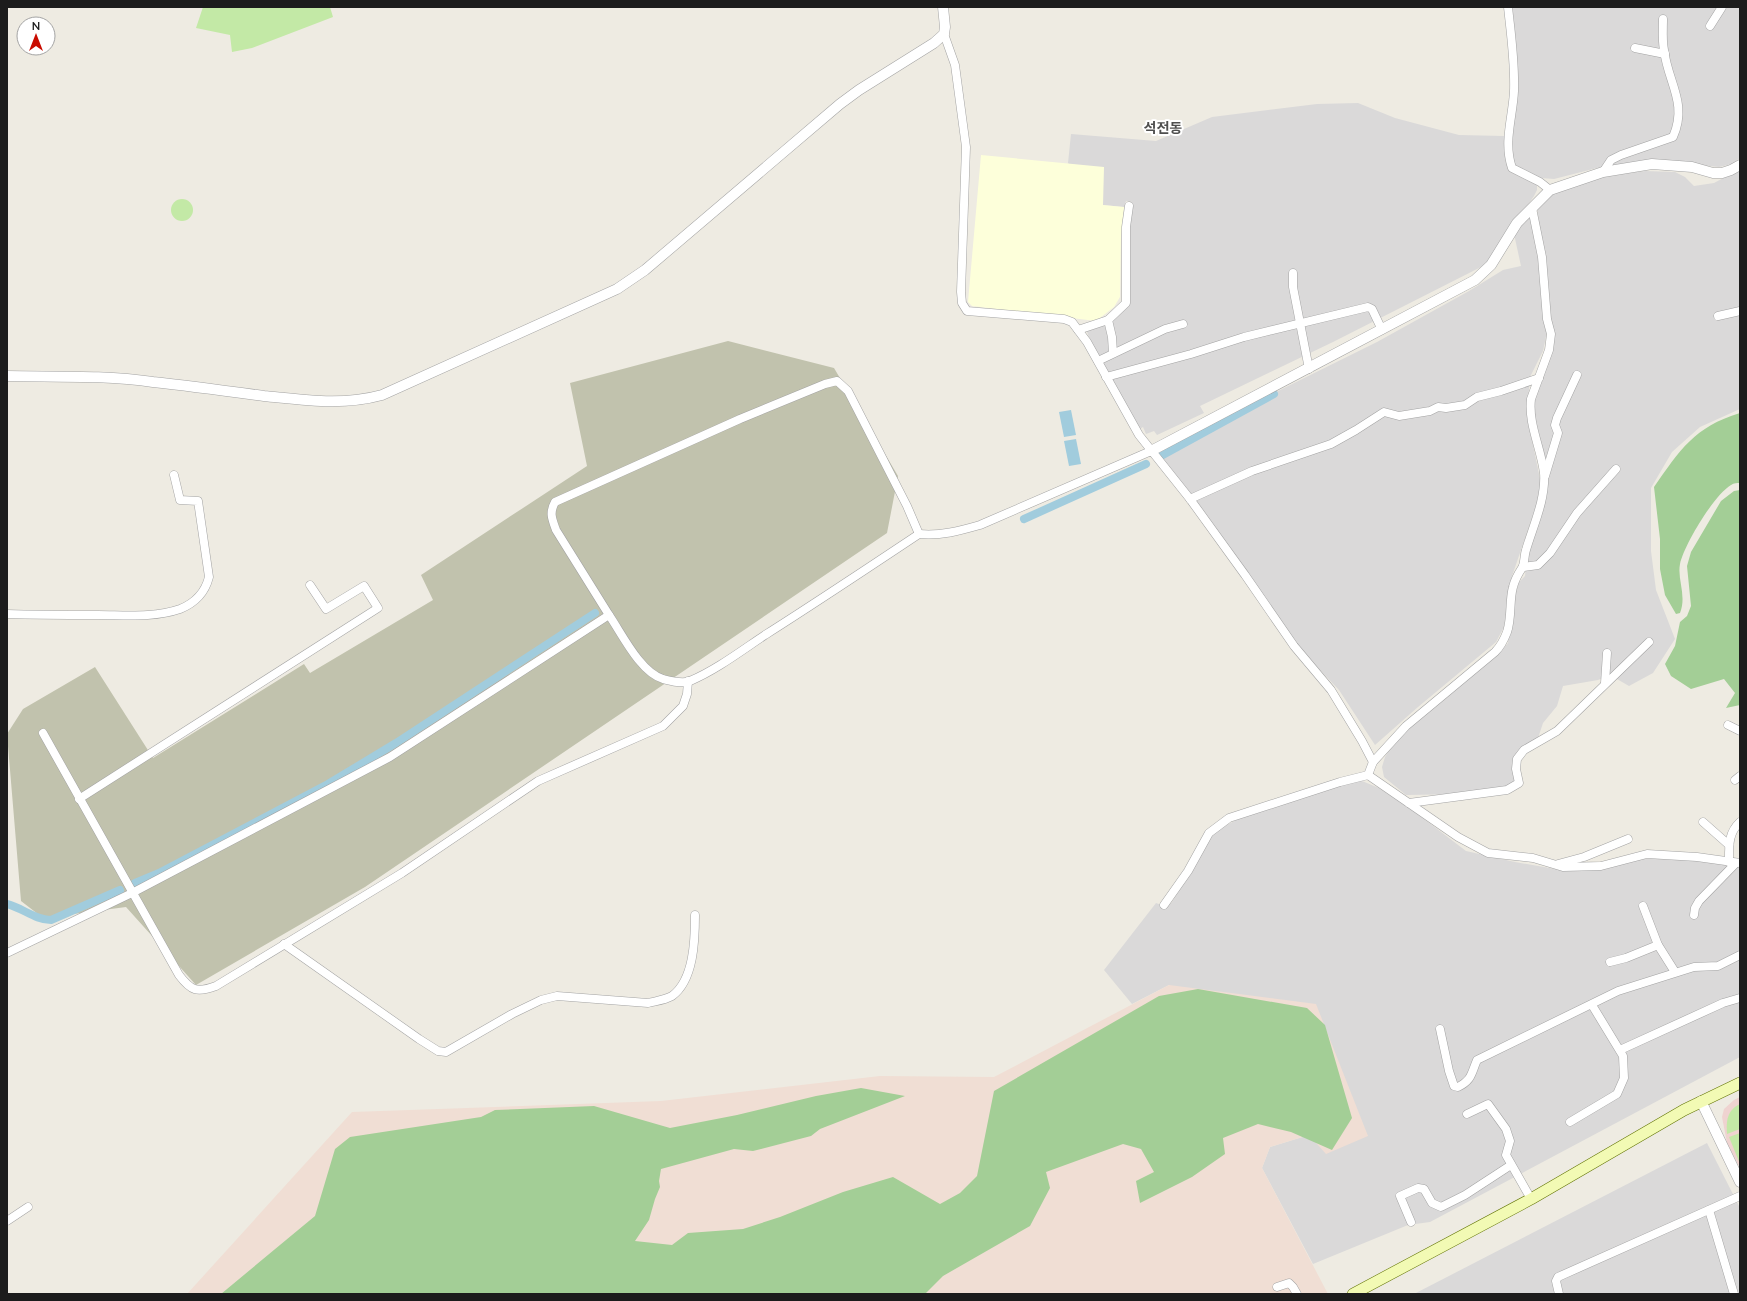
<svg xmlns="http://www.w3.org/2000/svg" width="1747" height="1301" font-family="Lato,'Noto Sans KR',sans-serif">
	<rect width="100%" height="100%" fill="#eeebe2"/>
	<!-- residential -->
	<g fill="#dad9d9">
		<polygon points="1511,7 1740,7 1740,158 1732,164 1719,167 1668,162 1597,168 1554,179 1541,178 1519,168 1513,163 1511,155"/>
		<polygon points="1358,103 1395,118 1459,135 1504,136 1506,163 1512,172 1537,183 1537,190 1534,196 1489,262 1479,268 1333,342 1200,406 1204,413 1157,435 1154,431 1146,434 1143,427 1138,430 1093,348 1086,329 1127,305 1129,227 1132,202 1126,201 1124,207 1103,205 1068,163 1071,134 1156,141 1212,117 1317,104"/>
		<polygon points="1740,169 1740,409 1700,427 1672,452 1651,488 1651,551 1656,590 1675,639 1653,673 1629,686 1610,675 1598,680 1563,686 1557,706 1543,723 1538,738 1521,748 1516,779 1513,784 1507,787 1466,794 1406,795 1384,777 1382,767 1385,757 1394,743 1410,728 1497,655 1508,643 1514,598 1519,582 1525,576 1527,554 1546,492 1549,475 1533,417 1533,401 1548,359 1550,317 1537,206 1553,192 1610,175 1645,171 1675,172 1685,177 1694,186 1714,183"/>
		<polygon points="1531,217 1541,273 1547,332 1543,351 1530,377 1527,415 1542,489 1512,576 1504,627 1496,642 1418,707 1375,745 1339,690 1299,648 1196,500 1162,458 1276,395 1276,392 1377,342 1469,291 1503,270 1521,266 1514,234 1523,220"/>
		<polygon points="1355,780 1362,781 1379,788 1411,809 1466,851 1515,862 1561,870 1658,857 1740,865 1740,1057 1430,1222 1408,1225 1313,1264 1262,1168 1270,1147 1309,1135 1368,1136 1169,985 1132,1004 1104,970 1156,903 1167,907 1172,902 1215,831 1252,812"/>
		<polygon points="1707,1143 1740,1208 1740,1294 1414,1294"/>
	</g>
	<!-- commercial -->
	<polygon fill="#efd3d0" points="1740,1097 1740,1168 1727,1143 1722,1117 1724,1109 1734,1100"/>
	<!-- education -->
	<polygon fill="#fdffda" points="981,155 1104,167 1103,205 1124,207 1121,235 1120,297 1114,307 1096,321 972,306 968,302"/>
	<!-- military -->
	<polygon fill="#f0ded4" points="1169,985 1316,1004 1368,1136 1326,1154 1309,1135 1270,1147 1262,1168 1328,1294 187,1294 352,1112 661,1101 880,1076 994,1077"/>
	<!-- construction -->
	<polygon fill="#c1c2ad" points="728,341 834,368 898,476 887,533 365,887 196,985 126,907 43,918 21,901 7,734 23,709 95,667 153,758 304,664 310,673 433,600 421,575 587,466 570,383"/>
	<!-- grass -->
	<g fill="#c3e9a6">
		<polygon points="203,7 330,7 333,17 252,48 232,52 230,35 196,28"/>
		<circle cx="182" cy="210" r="11"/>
		<path d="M1740,1104v25l-13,5c-1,-13 0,-24 13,-30z"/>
		<polygon points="1740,1133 1740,1164 1729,1137"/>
	</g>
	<!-- forest -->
	<g fill="#a3ce96">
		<path d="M1740,413v70c-3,0 -6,0 -9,2 -17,10 -47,60 -51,79 -3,16 7,31 0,49l-4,1 -11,-19 -5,-26v-30l-6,-52c26,-37 40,-60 86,-74z"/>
		<polygon points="1740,490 1740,705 1726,708 1735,693 1724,679 1691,689 1671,676 1665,664 1675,646 1680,622 1687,616 1691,606 1687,566 1691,552 1721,501 1734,491"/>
		<polygon points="1198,989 1307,1008 1325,1025 1352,1118 1332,1150 1291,1132 1258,1124 1223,1138 1225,1154 1192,1177 1140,1203 1136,1181 1154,1172 1141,1149 1123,1144 1046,1172 1050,1188 1030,1226 943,1276 926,1293 927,1294 221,1294 315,1216 335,1149 350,1137 481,1117 495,1110 594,1106 670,1128 737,1115 816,1096 861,1088 905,1096 820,1129 811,1136 753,1151 734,1149 661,1169 659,1181 660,1187 655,1199 649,1220 635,1241 672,1245 688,1233 743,1229 780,1217 843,1192 893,1177 940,1204 960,1193 977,1176 994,1091 1159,996"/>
	</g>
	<!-- water -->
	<g fill="#a1ccdd">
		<polygon points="1071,410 1076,435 1064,437 1059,412"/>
		<polygon points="1076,439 1081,464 1069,466 1064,441"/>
	</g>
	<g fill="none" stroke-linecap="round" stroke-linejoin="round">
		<!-- canal -->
		<g stroke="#a1ccdd" stroke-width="8">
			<polyline points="1161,456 1274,394"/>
			<polyline points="1024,519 1146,464"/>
			<polyline points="135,883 159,873 328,784 396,743 595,613"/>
			<path d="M7,904c16,4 28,16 44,16l69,-30"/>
		</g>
		<!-- minor casing -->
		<g stroke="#a3a3a3" stroke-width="9">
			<g id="minor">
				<path d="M1508,7c3,28 7,55 6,84 -1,25 -11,51 -2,77l28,14 10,8"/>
				<polyline points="1710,26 1722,7"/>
				<polyline points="944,34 955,65 966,147 961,292 962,303 967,311 1064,319 1072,322 1087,342 1139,435 1190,499 1245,575 1294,646 1331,690 1362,741 1373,762 1368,775 1340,782 1229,818 1209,833 1188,871 1164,905"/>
				<polyline points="1635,48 1665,54"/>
				<path d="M1603,172l8,-12 10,-5 52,-18c15,-34 -5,-54 -9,-87 -2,-10 -1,-21 -1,-31"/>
				<polyline points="1293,273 1293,287 1309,369"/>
				<polyline points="1718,316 1740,311"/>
				<polyline points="1078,330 1108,320"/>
				<polyline points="1113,353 1112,337 1108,320 1126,303 1126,227 1129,206"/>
				<polyline points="1098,361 1165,329 1183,324"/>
				<polyline points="1106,377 1191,354 1244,337 1368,307 1372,309 1382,330"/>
				<polyline points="1545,476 1558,433 1555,425 1557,418 1577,375"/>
				<polyline points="1190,499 1252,471 1331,444 1356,430 1384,412 1399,416 1430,411 1438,407 1446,408 1465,405 1477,397 1501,391 1539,378"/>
				<polyline points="1523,567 1538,565 1550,553 1577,513 1616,469"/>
				<path d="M7,614c30,1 61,1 91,1 27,0 56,3 82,-6 15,-6 25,-16 29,-32l-11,-76 -18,-1 -6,-25"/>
				<path d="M609,615l-53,-85c-4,-11 -7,-17 -1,-28l185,-83 85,-35 12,-3 11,10 59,115 12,28"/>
				<polyline points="1605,683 1607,653"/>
				<polyline points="1728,725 1740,731"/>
				<path d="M43,733l136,242c12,16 18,18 37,11l186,-113 136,-92 125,-55 20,-20 4,-12 1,-13"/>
				<path d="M1373,762l33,-36 89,-74c6,-6 9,-12 12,-20 5,-15 2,-31 6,-45 2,-8 5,-13 9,-19 3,-5 2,-13 4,-18 7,-24 20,-51 18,-77 -3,-25 -16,-49 -13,-74l18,-49 2,-16 -4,-15 -5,-62 -10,-49"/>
				<polyline points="1368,775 1458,837 1488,853 1533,858 1563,867 1601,866 1647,854 1697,857 1740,863"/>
				<polyline points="1735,780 1740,776"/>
				<polyline points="79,799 378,608 364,586 326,609 310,585"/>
				<polyline points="1409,803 1507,790 1519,783 1516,769 1517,759 1524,750 1557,731 1649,642"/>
				<polyline points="1703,822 1729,845"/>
				<path d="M1729,862c0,-16 -1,-29 11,-40"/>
				<polyline points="1558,864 1584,857 1628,839"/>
				<polyline points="1643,906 1658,945 1675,972"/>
				<polyline points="1694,915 1695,908 1699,901 1736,863"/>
				<path d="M284,944l135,95 19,12 8,1 66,-38 29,-14 16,-4 91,7c8,-2 17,-3 24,-7 22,-16 23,-56 23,-81"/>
				<path d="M7,953l125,-60 258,-136 219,-142c13,19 31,57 54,64 8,2 19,5 27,2 26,-11 51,-30 75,-46 52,-33 103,-67 154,-101 22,2 40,-3 61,-9l171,-74"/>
				<polyline points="1610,962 1626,958 1658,945"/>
				<path d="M1440,1029l9,42 5,15 4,1c14,-7 13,-13 19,-27l141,-69 76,-24 24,-1 22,-11"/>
				<polyline points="1620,1050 1723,1003 1740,998"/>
				<polyline points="1467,1114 1488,1104 1506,1129 1510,1141 1506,1155 1531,1199"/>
				<polyline points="1570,1122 1617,1094 1624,1078 1623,1056 1592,1005"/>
				<polyline points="1709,1210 1734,1294"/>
				<polyline points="7,1221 28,1207"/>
				<polyline points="1411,1222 1400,1196 1418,1188 1424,1189 1432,1203 1441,1207 1465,1195 1511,1165"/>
				<polyline points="1277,1287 1289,1283 1293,1287 1297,1294"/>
				<polyline points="1559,1294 1556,1281 1558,1277 1740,1196"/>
			</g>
		</g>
		<!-- tertiary casing -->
		<g stroke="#a3a3a3" stroke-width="11">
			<g id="tertiary">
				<path d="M7,376c48,1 98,-1 146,6 37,4 74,9 111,14 41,4 78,10 118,-1l235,-106 28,-19 195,-166 19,-14 75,-47 10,-9 1,-7 -2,-20"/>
				<polyline points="1151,451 1475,280 1491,265 1517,223 1550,190 1603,172 1652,164 1692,167 1713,173 1722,173 1731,170 1740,165"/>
				<polyline points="1701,1101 1740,1182"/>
			</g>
		</g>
		<!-- secondary casing -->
		<g stroke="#617303" stroke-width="12">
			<polyline id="secondary" points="1353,1294 1531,1199 1684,1110 1740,1083"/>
		</g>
		<!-- minor -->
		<use href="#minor" stroke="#fff" stroke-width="8"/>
		<!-- tertiary -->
		<use href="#tertiary" stroke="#fff" stroke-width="10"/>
		<!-- secondary -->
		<use href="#secondary" stroke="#f2fab4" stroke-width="11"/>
	</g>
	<g text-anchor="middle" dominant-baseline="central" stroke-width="4" stroke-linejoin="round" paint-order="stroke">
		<!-- quarter labels -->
		<g font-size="14" font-weight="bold" fill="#4f4f4f" stroke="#fff">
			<text x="1163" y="127">석전동</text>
		</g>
	</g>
	<!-- border -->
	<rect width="1747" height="1301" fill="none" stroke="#1c1c1c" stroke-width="16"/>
	<!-- north arrow -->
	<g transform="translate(36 36)"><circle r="19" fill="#ffffff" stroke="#a4a4a4"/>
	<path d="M0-3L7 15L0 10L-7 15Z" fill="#c90c00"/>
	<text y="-6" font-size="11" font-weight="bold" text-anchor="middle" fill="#1c1c1c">N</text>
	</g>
</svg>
